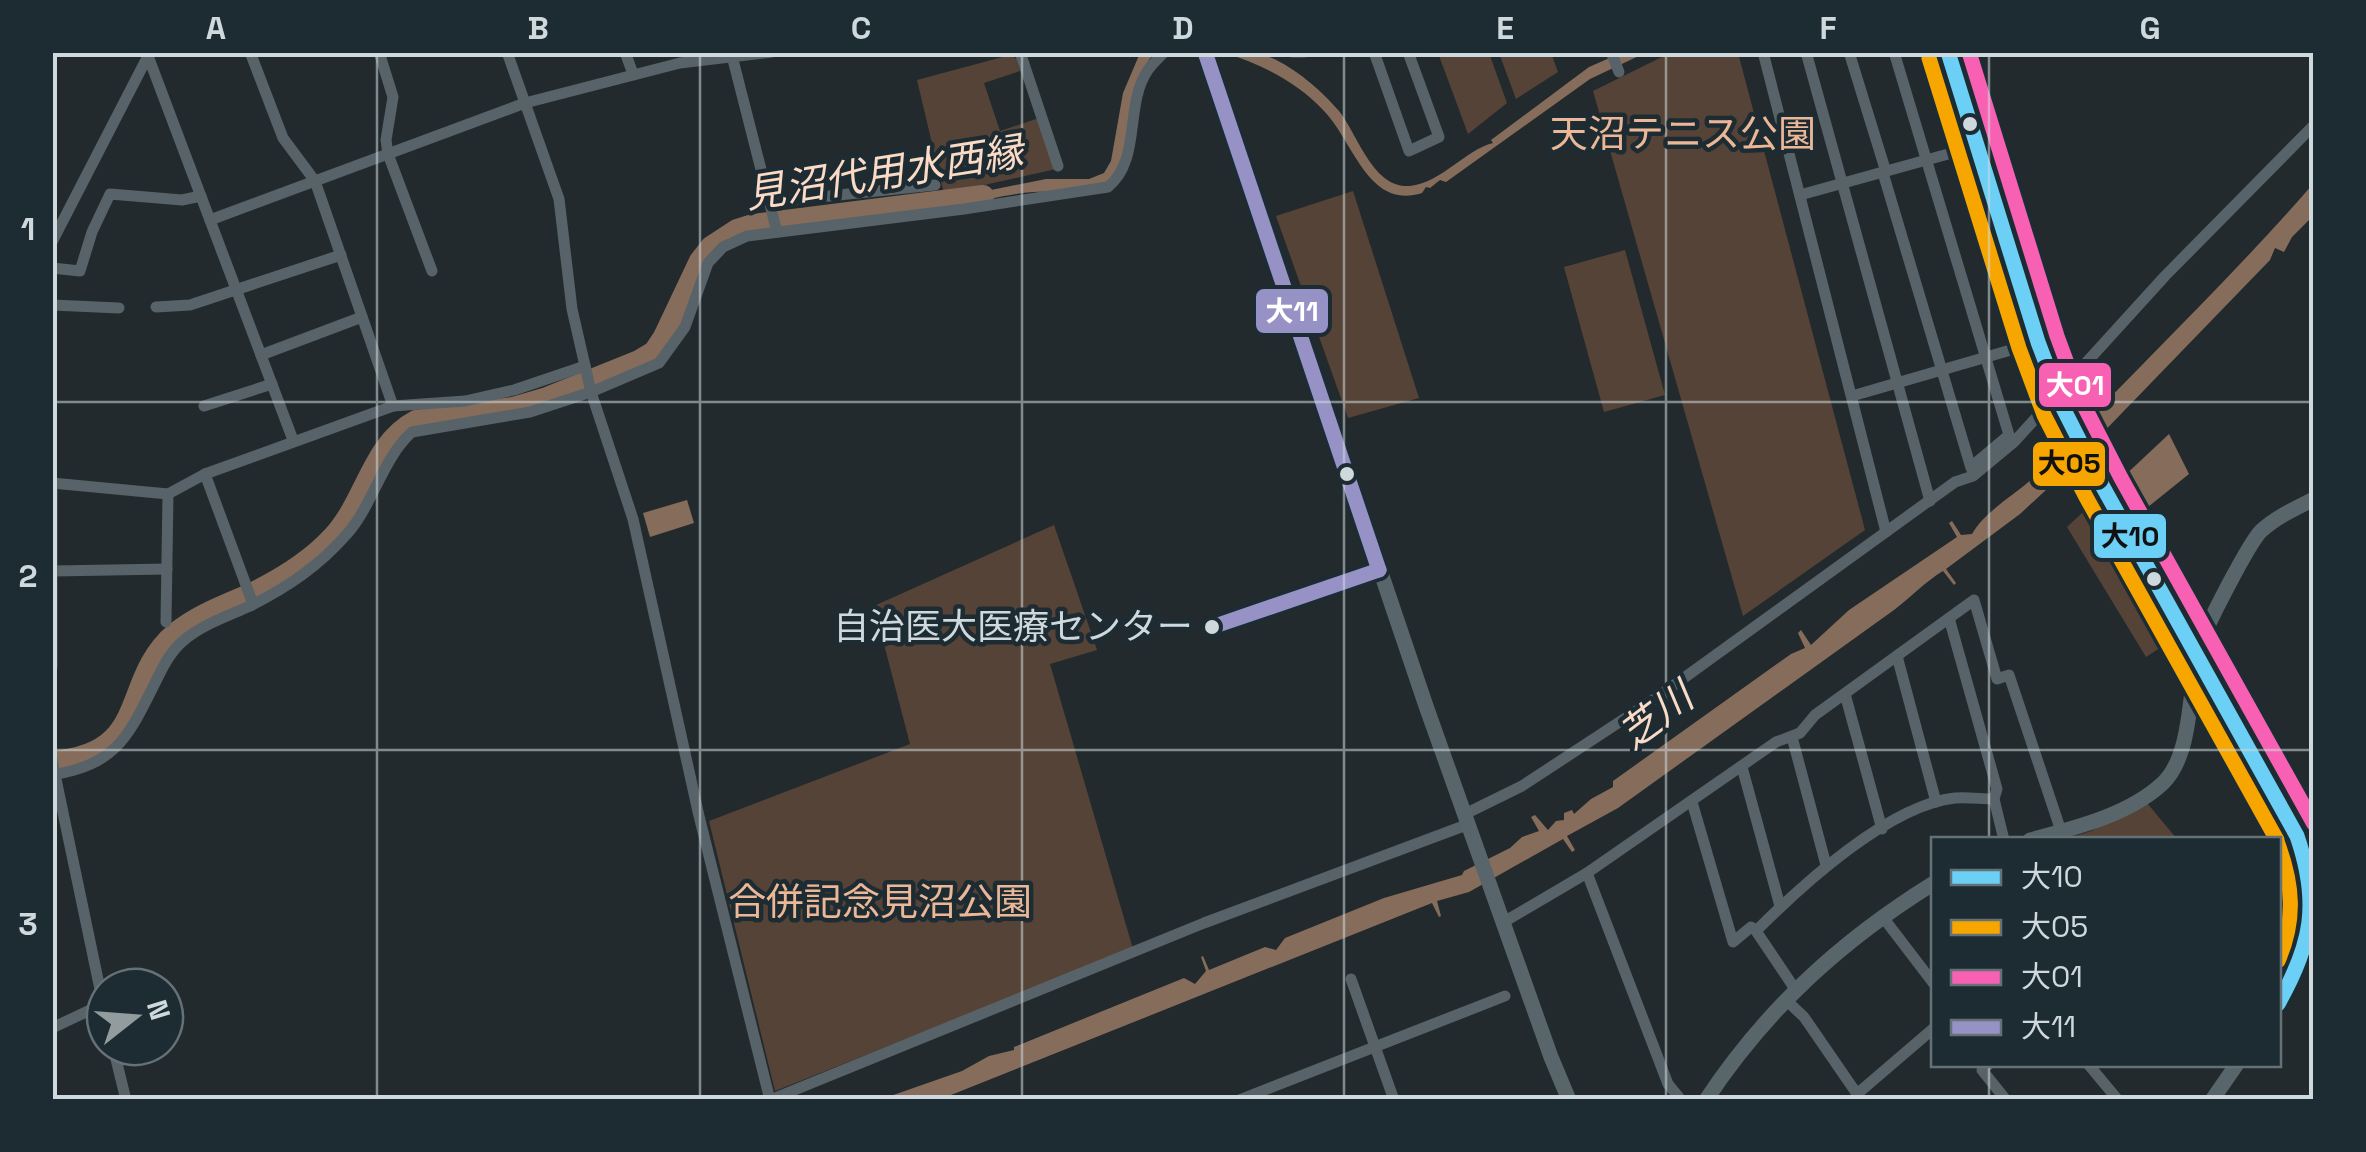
<svg xmlns="http://www.w3.org/2000/svg" width="2366" height="1152" font-family="'Space Grotesk','Noto Sans JP',sans-serif">
	<rect width="100%" height="100%" fill="#222a2d"/>
	<!-- green -->
	<g fill="#564337">
		<polygon points="1438,53 1489,53 1507,103 1468,134"/>
		<polygon points="1499,53 1551,53 1558,72 1516,99"/>
		<polygon points="1670,53 1738,53 1865,530 1743,616 1593,91"/>
		<polygon points="1010,55 1017,59 1020,71 984,83 1000,131 1036,119 1039,121 1056,169 944,194 917,80"/>
		<polygon points="1353,191 1419,398 1348,418 1276,216"/>
		<polygon points="1625,250 1665,395 1604,412 1564,267"/>
		<polygon points="2094,502 2175,638 2146,657 2067,527"/>
		<polygon points="1054,525 1097,650 1050,664 1133,949 775,1091 709,821 910,744 874,606"/>
		<polygon points="2147,803 2177,839 2062,840 2091,831"/>
	</g>
	<!-- water -->
	<g fill="#866c5b">
		<path d="M1140,53h15c-33,30 -14,121 -60,135 -18,6 -42,2 -62,4 -25,2 -51,9 -76,14l-1,-9 90,-18h43l15,-6 7,-12 12,-68z"/>
		<path d="M1225,53c13,0 27,-3 39,2 27,9 56,34 75,56 19,24 34,78 71,75 31,-3 55,-36 83,-43l-2,-3 98,-73 32,-14h24l-55,26 -144,103 -6,-2 -10,8 -4,-1 -4,6c-54,17 -68,-51 -98,-82 -27,-29 -61,-46 -99,-58z"/>
		<path d="M2313,184v32l-21,21 -8,15 -9,-4 -5,12 -210,217 -40,37 -74,55 10,14 -2,2 -11,-14c-17,10 -33,27 -49,39l-276,198 -51,28 8,14 -3,2 -9,-13 -94,53 -32,9 4,15 -2,1 -7,-14 -491,196 -62,1 83,-29 27,-15 25,-6v-3l170,-69 11,6 11,-13 -5,-14 2,-1 6,14 56,-23 11,3 9,-12 99,-40 78,-23 2,-4 46,-23 12,-11 17,-6 -8,-14 4,-2 13,15 8,-9 8,-1v-7l8,-3 2,4 17,-15 22,-12v-6l178,-127 14,-6 -7,-15 3,-3 10,15 38,-35 108,-73 -8,-14 3,-2 9,14 11,-1c15,-26 47,-40 67,-62 90,-97 187,-188 274,-288z"/>
		<polygon points="2169,434 2189,474 2138,515 2120,480"/>
		<polygon points="687,500 694,523 650,537 643,513"/>
	</g>
	<g fill="none" stroke-linecap="round" stroke-linejoin="round">
		<!-- river -->
		<path stroke="#866c5b" stroke-width="22" d="M52,762c101,-8 67,-81 124,-129 22,-18 50,-28 75,-39 29,-14 60,-33 82,-57 33,-35 39,-93 83,-116l97,-13 34,-10 92,-37 15,-9 10,-15 36,-76 11,-14 26,-17 16,-5 230,-29"/>
		<!-- street -->
		<g stroke="#576368" stroke-width="11">
			<polyline points="250,52 283,138 315,181 393,406"/>
			<polyline points="379,52 393,97 386,140 388,154 432,271"/>
			<polyline points="507,52 559,199 572,309 591,392 633,519 699,816 770,1100"/>
			<polyline points="625,52 633,74"/>
			<polyline points="731,52 777,232"/>
			<polyline points="1020,52 1058,166"/>
			<polyline points="1293,52 1304,52"/>
			<polyline points="1374,52 1409,151 1439,137 1408,52"/>
			<polyline points="1611,52 1619,72"/>
			<polyline points="1763,52 1886,532"/>
			<polyline points="1806,52 1930,501"/>
			<polyline points="1849,52 1886,172"/>
			<polyline points="1894,52 2009,435 1977,462"/>
			<polyline points="148,56 293,440"/>
			<polyline points="1883,173 1971,468"/>
			<polyline points="1800,195 1977,146"/>
			<polyline points="771,202 935,185"/>
			<polyline points="210,220 525,103 680,63 772,52"/>
			<polyline points="52,242 150,52"/>
			<polyline points="52,268 80,271 92,232 110,194 182,200 201,196"/>
			<polyline points="52,305 119,308"/>
			<polyline points="156,307 190,305 341,255"/>
			<polyline points="261,355 362,317"/>
			<polyline points="1852,396 2038,342"/>
			<polyline points="204,406 272,384"/>
			<polyline points="205,474 253,604"/>
			<polyline points="52,480 52,667"/>
			<polyline points="52,483 168,494 205,474 393,406 465,401 514,390 585,366"/>
			<polyline points="53,571 167,569"/>
			<polyline points="1949,618 1997,789 1994,799 2004,840"/>
			<polyline points="166,622 168,494"/>
			<polyline points="1897,656 1936,802"/>
			<polyline points="1845,694 1882,829"/>
			<polyline points="1792,737 1826,865"/>
			<polyline points="52,760 105,1013"/>
			<polyline points="1742,767 1780,906"/>
			<path d="M52,775c64,-11 75,-36 102,-90 8,-16 15,-32 29,-44 18,-16 45,-25 67,-35 38,-19 69,-40 97,-72 27,-31 35,-75 65,-102l118,-20 61,-20 68,-29 26,-36 23,-64 15,-16 24,-11 217,-27 144,-22c34,-28 16,-82 40,-117 4,-6 11,-12 16,-18"/>
			<polyline points="1692,802 1733,942 1751,927 1756,930"/>
			<polyline points="1465,814 1522,786 1659,696 1955,482 1973,476 2014,442 2165,276 2314,125"/>
			<polyline points="1587,873 1668,1084 1681,1100"/>
			<polyline points="1882,916 1934,984"/>
			<polyline points="1502,923 1587,873 1776,742 1800,733 1815,715 1974,600 1997,679 2009,675 2061,831"/>
			<polyline points="1351,979 1394,1100"/>
			<path d="M1795,989l-39,-58c46,-46 133,-126 199,-133 13,-1 27,1 39,1"/>
			<polyline points="1785,999 1804,1017 1857,1094 1855,1100"/>
			<polyline points="52,1028 103,1004"/>
			<polyline points="113,1047 126,1100"/>
			<polyline points="1989,1064 1982,1070 2006,1100"/>
			<polyline points="2088,1064 2118,1100"/>
			<polyline points="1857,1094 1934,1028"/>
			<polyline points="770,1100 1204,923 1469,824"/>
			<polyline points="1239,1100 1505,996"/>
		</g>
		<!-- secondary -->
		<g stroke="#58666b" stroke-width="15">
			<polyline points="1205,52 1426,706 1551,1057 1569,1100"/>
			<path d="M1948,52l90,290 24,64 41,81 182,323c37,73 37,124 -7,195"/>
			<path d="M2030,840c45,-12 99,-25 133,-57 31,-30 25,-99 37,-138 6,-19 49,-102 61,-114 15,-14 35,-23 53,-32"/>
			<path d="M1706,1100c60,-91 136,-160 228,-217"/>
			<polyline points="2212,1100 2237,1064"/>
		</g>
		<!-- bus-1 casing -->
		<g stroke="#1d2c32" stroke-width="22">
			<path id="bus-1" d="M1948,52l90,290 24,64 41,81 194,349c23,67 15,108 -19,168"/>
		</g>
		<!-- bus-2 casing -->
		<g stroke="#1d2c32" stroke-width="22">
			<g id="bus-2">
				<polyline points="1929,58 2019,348 2044,415 2086,497 2277,840"/>
				<path d="M2278,844c15,41 18,76 0,117"/>
			</g>
		</g>
		<!-- bus-3 casing -->
		<g stroke="#1d2c32" stroke-width="22">
			<polyline id="bus-3" points="1969,52 2057,336 2080,398 2121,478 2314,824"/>
		</g>
		<!-- bus-4 casing -->
		<g stroke="#1d2c32" stroke-width="22">
			<g id="bus-4">
				<polyline points="1205,52 1379,570"/>
				<polyline points="1212,627 1379,570"/>
			</g>
		</g>
		<!-- bus-1 -->
		<use href="#bus-1" stroke="#6bcff6" stroke-width="15"/>
		<!-- bus-2 -->
		<use href="#bus-2" stroke="#f7a600" stroke-width="15"/>
		<!-- bus-3 -->
		<use href="#bus-3" stroke="#f860b3" stroke-width="15"/>
		<!-- bus-4 -->
		<use href="#bus-4" stroke="#9692c6" stroke-width="15"/>
	</g>
	<!-- grid -->
	<path fill="none" stroke="#cfd9dd" stroke-width="2.5" stroke-opacity="0.55" d="M377,52v1048M700,52v1048M1022,52v1048M1344,52v1048M1666,52v1048M1989,52v788M52,402h2262M52,750h2262M1989,1064v36"/>
	<!-- markers -->
	<g fill="#cfd9dd" stroke="#1d2c32" stroke-width="4">
		<circle cx="1970" cy="124" r="9"/>
		<circle cx="1347" cy="474" r="9"/>
		<circle cx="2154" cy="579" r="9"/>
		<circle cx="1212" cy="627" r="9"/>
	</g>
	<g text-anchor="middle" dominant-baseline="central" stroke-width="9" stroke-linejoin="round" paint-order="stroke">
		<!-- bus labels -->
		<g font-size="36" fill="#cfd9dd" stroke="#1d2c32" text-anchor="end">
			<text x="1193" y="627">自治医大医療センター</text>
		</g>
		<!-- park labels -->
		<g font-size="38" fill="#ecb796" stroke="#1d2c32">
			<text x="1683" y="134">天沼テニス公園</text>
			<text x="880" y="902">合併記念見沼公園</text>
		</g>
		<!-- water labels -->
		<g font-size="40" font-style="italic" fill="#fbdac6" stroke="#1d2c32">
			<text transform="translate(884 173) rotate(-9)">見沼代用水西縁</text>
			<text transform="translate(1656 716) rotate(-37)">芝川</text>
		</g>
	</g>
	<g stroke="#1d2c32" stroke-width="4">
		<rect x="1254" y="287" width="76" height="48" rx="10" fill="#9692c6"/>
		<rect x="2037" y="361" width="76" height="48" rx="10" fill="#f860b3"/>
		<rect x="2031" y="440" width="76" height="48" rx="10" fill="#f7a600"/>
		<rect x="2092" y="512" width="76" height="48" rx="10" fill="#6bcff6"/>
	</g>
	<g font-size="28" text-anchor="middle" font-weight="bold" fill="#fff">
		<text x="1292" y="321">大11</text>
		<text x="2075" y="395">大01</text>
	</g>
	<g font-size="28" text-anchor="middle" font-weight="bold" fill="#111">
		<text x="2069" y="473">大05</text>
		<text x="2130" y="546">大10</text>
	</g>
	<!-- border -->
	<rect width="2366" height="1152" fill="none" stroke="#1d2c32" stroke-width="110"/>
	<!-- legend -->
	<rect x="1931" y="837" width="350" height="230" fill="#1d2c32" stroke="#647176" stroke-width="2.5"/>
	<rect x="1951" y="870" width="50" height="15" fill="#6bcff6" stroke="#647176" stroke-width="2.5"/>
	<text x="2021" y="887" font-size="30" fill="#cfd9dd">大10</text>
	<rect x="1951" y="920" width="50" height="15" fill="#f7a600" stroke="#647176" stroke-width="2.5"/>
	<text x="2021" y="937" font-size="30" fill="#cfd9dd">大05</text>
	<rect x="1951" y="970" width="50" height="15" fill="#f860b3" stroke="#647176" stroke-width="2.5"/>
	<text x="2021" y="987" font-size="30" fill="#cfd9dd">大01</text>
	<rect x="1951" y="1020" width="50" height="15" fill="#9692c6" stroke="#647176" stroke-width="2.5"/>
	<text x="2021" y="1037" font-size="30" fill="#cfd9dd">大11</text>
	<!-- north arrow -->
	<g transform="translate(135 1017) rotate(73)"><circle r="48" fill="#1d2c32" stroke="#647176" stroke-width="2.5"/>
	<path d="M0-8L18 38L0 25L-18 38Z" fill="#929c9f"/>
	<text y="-15" font-size="28" font-weight="bold" text-anchor="middle" fill="#cfd9dd">N</text>
	</g>
	<rect x="55" y="55" width="2256" height="1042" fill="none" stroke="#cfd9dd" stroke-width="4"/>
	<g font-size="32" text-anchor="middle" font-weight="bold" fill="#cfd9dd">
		<text x="216" y="39">A</text>
		<text x="538" y="39">B</text>
		<text x="861" y="39">C</text>
		<text x="1183" y="39">D</text>
		<text x="1505" y="39">E</text>
		<text x="1828" y="39">F</text>
		<text x="2150" y="39">G</text>
		<text x="28" y="240">1</text>
		<text x="28" y="587">2</text>
		<text x="28" y="935">3</text>
	</g>
</svg>
